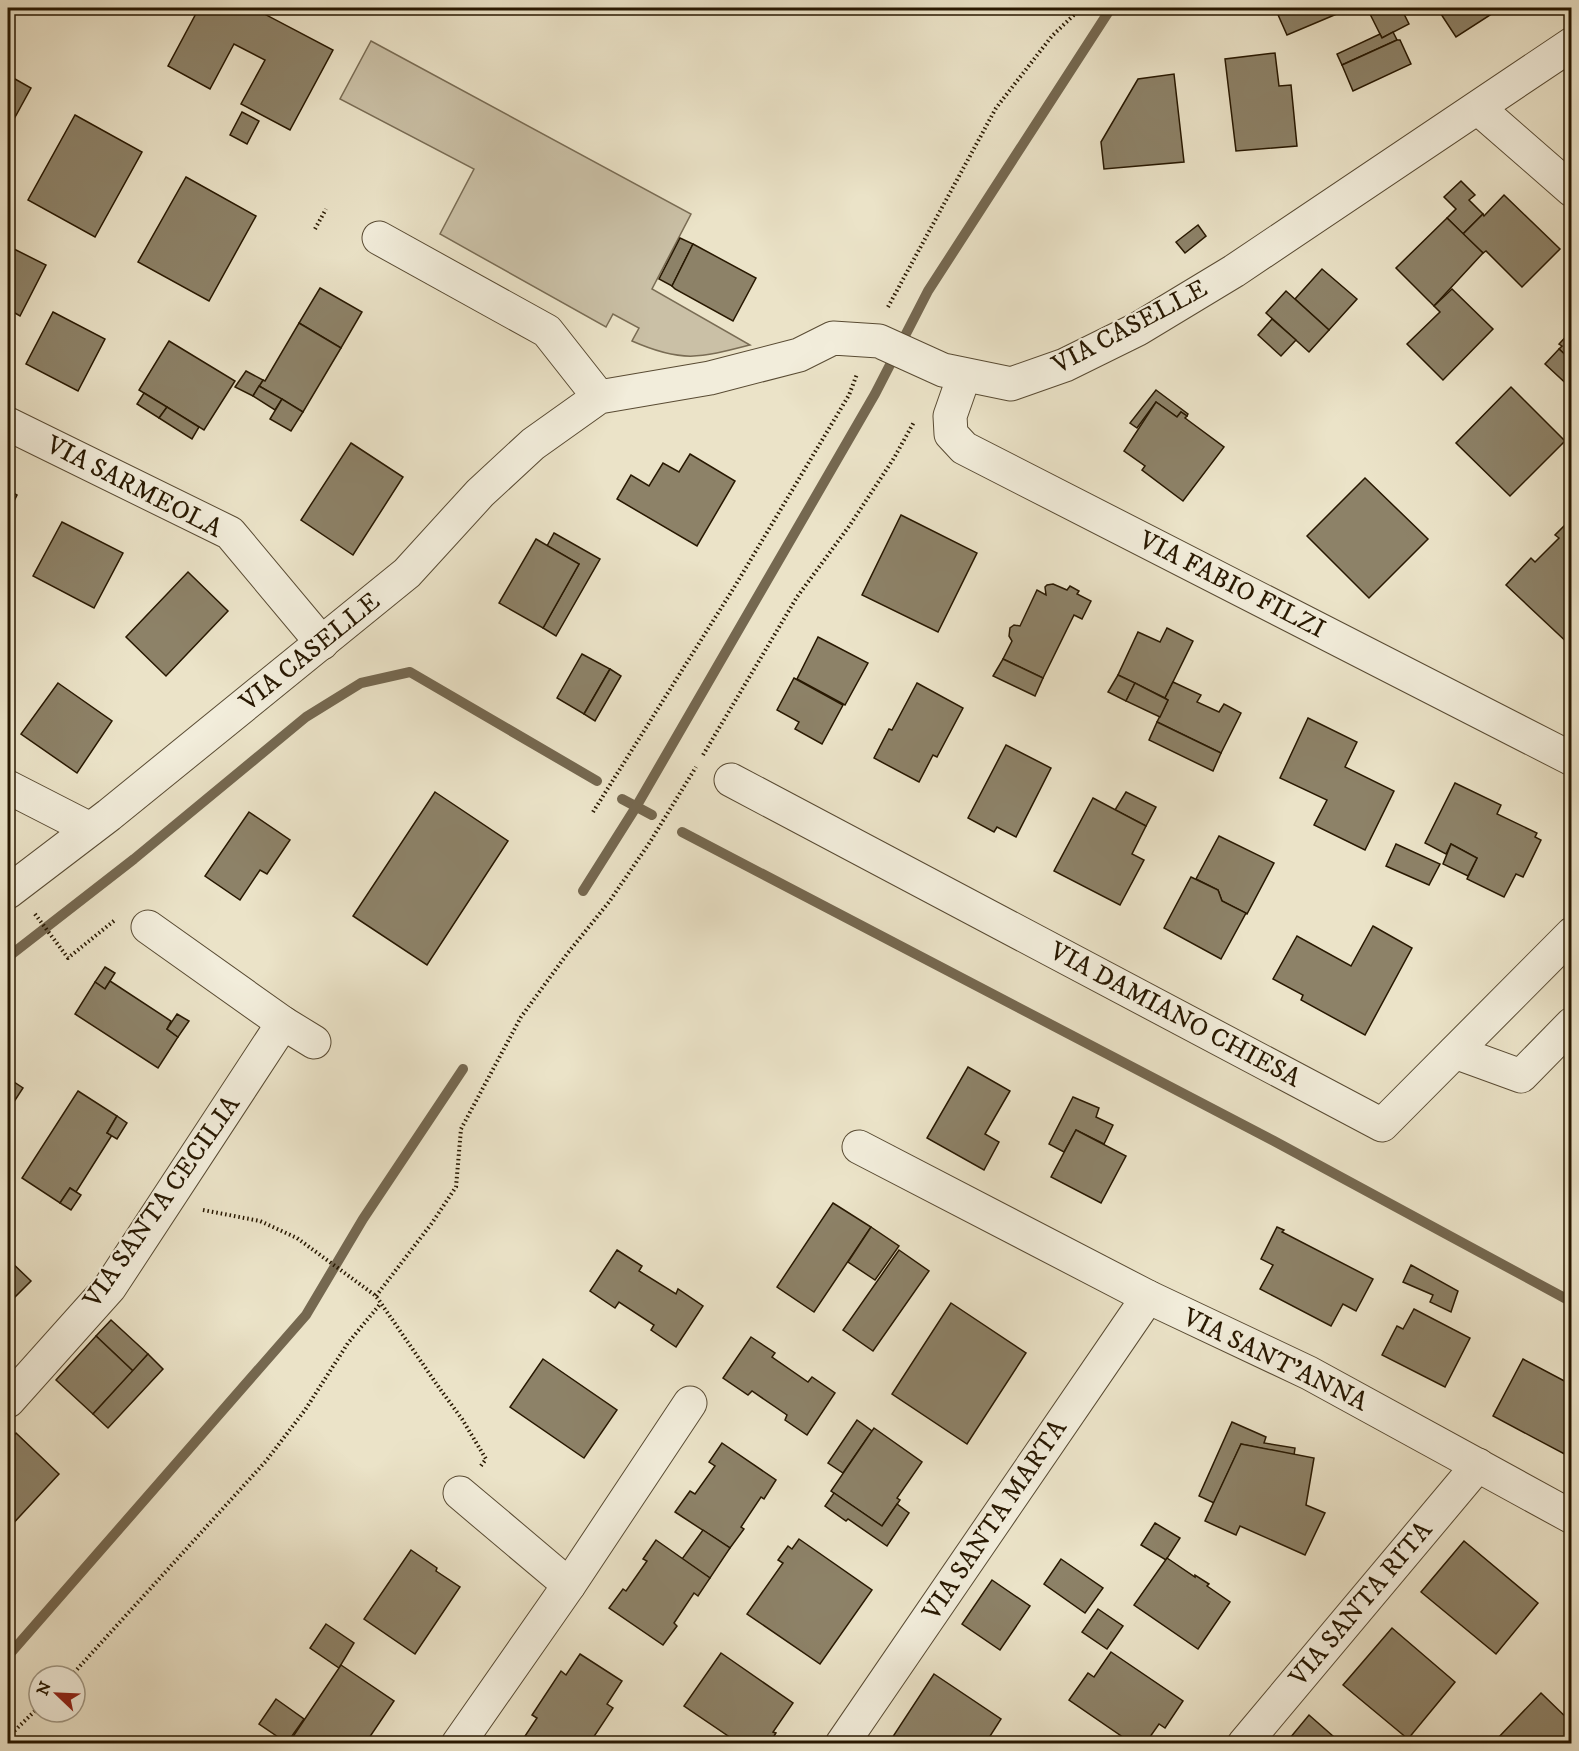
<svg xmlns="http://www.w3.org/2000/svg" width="1579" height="1751" font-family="'IM FELL DW Pica',serif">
	<rect width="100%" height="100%" fill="#ebe3c8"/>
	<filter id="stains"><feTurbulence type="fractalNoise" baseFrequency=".00333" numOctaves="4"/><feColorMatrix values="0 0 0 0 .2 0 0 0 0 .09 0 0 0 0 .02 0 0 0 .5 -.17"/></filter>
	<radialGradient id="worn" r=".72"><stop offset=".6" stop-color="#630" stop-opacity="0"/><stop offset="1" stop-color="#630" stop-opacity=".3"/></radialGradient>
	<!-- green -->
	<path fill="#cac0a6" stroke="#796c54" stroke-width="1.5" d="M371,41l320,173 -39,75 98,56c-50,13 -68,18 -118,-4l7,-13 -26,-14 -7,13 -166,-93 34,-65 -134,-70z"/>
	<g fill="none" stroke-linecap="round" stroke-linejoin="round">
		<!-- stream -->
		<g stroke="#756850" stroke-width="10">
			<polyline points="622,799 652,815"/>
			<polyline points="682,832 1274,1141 1572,1302"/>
			<polyline points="583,891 636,807 875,394 928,291 1111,8"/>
			<polyline points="8,957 134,859 306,717 361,683 410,672 597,781"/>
			<polyline points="8,1656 306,1315 363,1219 463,1069"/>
		</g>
	</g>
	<!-- building -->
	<g fill="#8d8268" stroke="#281801" stroke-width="1.5">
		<polygon points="199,8 253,8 333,50 290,130 241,104 265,60 234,44 210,89 168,66"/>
		<polygon points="1275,8 1351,8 1287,35"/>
		<polygon points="1367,8 1401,8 1409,24 1382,38"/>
		<polygon points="1437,8 1501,8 1456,37"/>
		<polygon points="1393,32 1397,40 1342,65 1337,54 1380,34 1382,38"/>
		<polygon points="1397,40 1400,40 1411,64 1353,91 1342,65"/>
		<polygon points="1275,53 1279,86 1291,85 1297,146 1236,151 1225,59"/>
		<polygon points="1174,74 1184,162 1104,169 1101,142 1138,79"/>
		<polygon points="8,75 31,88 8,130"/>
		<polygon points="242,112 259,121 247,144 230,135"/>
		<polygon points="75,115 142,152 95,237 28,200"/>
		<polygon points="186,177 256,216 209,301 138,262"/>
		<polygon points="1461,181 1475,195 1469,200 1483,214 1463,234 1447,218 1456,209 1444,197"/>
		<polygon points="1504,195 1560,249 1522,287 1486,251 1483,253 1463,234 1483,214 1484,216"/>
		<polygon points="1447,218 1483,253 1434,306 1396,268"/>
		<polygon points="1198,225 1206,236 1185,253 1176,242"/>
		<polygon points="680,238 693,244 672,286 659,279"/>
		<polygon points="693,244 756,278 733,321 675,289 672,286"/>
		<polygon points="8,246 46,265 20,316 8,309"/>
		<polygon points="1322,269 1357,299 1329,330 1295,299"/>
		<polygon points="320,288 362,312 341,348 299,323"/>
		<polygon points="1452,289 1493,329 1443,380 1407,344 1440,312 1434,306"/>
		<polygon points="1286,291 1329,330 1309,352 1266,313"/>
		<polygon points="53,312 105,339 78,391 26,364"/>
		<polygon points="1272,319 1296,340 1281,356 1258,335"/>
		<polygon points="299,323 341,348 303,412 259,386 263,380 265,381"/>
		<polygon points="1572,330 1572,361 1559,349 1562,346 1559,344"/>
		<polygon points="169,341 235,381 204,430 139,390"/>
		<polygon points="1559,349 1572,361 1572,389 1545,364"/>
		<polygon points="246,371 263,380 253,396 235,387"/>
		<polygon points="259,386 282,399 275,410 253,396"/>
		<polygon points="1511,387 1565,441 1510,496 1456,443"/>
		<polygon points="1156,390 1188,414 1187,416 1181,412 1177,417 1156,402 1137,428 1130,423"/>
		<polygon points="144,393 167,407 159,418 137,404"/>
		<polygon points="282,399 303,412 291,431 270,419"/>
		<polygon points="1156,402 1177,417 1181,412 1187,416 1185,418 1224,447 1183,501 1142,470 1145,466 1124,451"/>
		<polygon points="167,407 199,427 192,439 159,418"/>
		<polygon points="351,443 403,477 353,555 301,520"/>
		<polygon points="690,454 735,481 697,546 617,499 631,475 649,486 663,463 679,472"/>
		<polygon points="1365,478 1428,539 1369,598 1307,536"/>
		<polygon points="8,490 17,495 8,513"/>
		<polygon points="901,515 977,553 938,632 862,595"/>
		<polygon points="1572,518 1572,647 1506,585 1531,558 1535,562 1559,538 1555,535"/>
		<polygon points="62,522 123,553 94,608 33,576"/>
		<polygon points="554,533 600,559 556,636 543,628 579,564 547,546"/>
		<polygon points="536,539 579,564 543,628 499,603"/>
		<polygon points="188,572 228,611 166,676 126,637"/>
		<polygon points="1053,584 1067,590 1070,586 1079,591 1077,594 1091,601 1082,619 1074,615 1043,678 1003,659 1012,641 1009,636 1010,628 1014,625 1020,626 1037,590 1046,595 1045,587 1047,585"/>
		<polygon points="1167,628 1193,641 1165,698 1118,675 1138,632 1160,642"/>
		<polygon points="818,637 868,663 845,705 797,679"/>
		<polygon points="582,654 610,669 584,714 557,698"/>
		<polygon points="1003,659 1043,678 1035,696 993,676"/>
		<polygon points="610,669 621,676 595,721 584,714"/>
		<polygon points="1118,675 1135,683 1126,701 1108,692"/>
		<polygon points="794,678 843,705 822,744 795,729 799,722 777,710"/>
		<polygon points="1173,682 1201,695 1197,702 1219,712 1224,704 1241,713 1221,753 1157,722 1168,700 1165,698"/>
		<polygon points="58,683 112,721 77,773 21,734"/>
		<polygon points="917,683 963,708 937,757 933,755 919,782 874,758 889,729 892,730"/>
		<polygon points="1135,683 1168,700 1160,717 1126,701"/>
		<polygon points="1308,718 1357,742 1345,767 1394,791 1365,850 1314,825 1327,800 1280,778"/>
		<polygon points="1157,722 1221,753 1213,771 1149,740"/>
		<polygon points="1006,745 1051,768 1016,837 997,827 994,832 968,818"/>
		<polygon points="1455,783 1501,805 1497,814 1537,833 1535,837 1541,840 1523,877 1516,874 1504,897 1467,879 1477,858 1451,844 1446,854 1425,843"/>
		<polygon points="435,792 508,841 427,965 353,916"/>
		<polygon points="1126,792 1156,807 1146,826 1115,810"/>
		<polygon points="1093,798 1146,826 1132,854 1144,860 1120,905 1054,871"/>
		<polygon points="249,812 290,840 267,874 260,870 240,900 205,876"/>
		<polygon points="1219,836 1274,863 1247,914 1222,901 1218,890 1196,879"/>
		<polygon points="1396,844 1440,864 1429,885 1386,866"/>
		<polygon points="1451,844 1477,858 1468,876 1443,864"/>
		<polygon points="1191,877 1218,890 1222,901 1246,913 1221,959 1164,928"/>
		<polygon points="1373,926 1412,948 1365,1035 1301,1000 1303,995 1273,979 1297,936 1351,966"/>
		<polygon points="105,967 115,973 105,989 95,982"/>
		<polygon points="110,981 171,1021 167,1029 178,1037 158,1068 75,1014 95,982 105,989"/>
		<polygon points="177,1014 189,1021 178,1037 167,1029"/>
		<polygon points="968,1067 1010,1091 985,1134 999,1142 984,1170 927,1138"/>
		<polygon points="8,1078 23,1088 8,1111"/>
		<polygon points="78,1091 117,1116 107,1133 112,1135 76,1192 70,1188 60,1203 22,1178"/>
		<polygon points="1073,1097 1099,1108 1096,1117 1113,1125 1104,1144 1076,1130 1064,1152 1049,1144"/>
		<polygon points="117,1116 127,1123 117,1139 107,1133"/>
		<polygon points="1076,1130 1126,1156 1101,1203 1051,1177"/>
		<polygon points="70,1188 81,1195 71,1210 60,1203"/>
		<polygon points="833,1203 871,1227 814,1312 777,1287"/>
		<polygon points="871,1227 899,1246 875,1280 848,1262"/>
		<polygon points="1277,1227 1284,1230 1282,1232 1373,1279 1356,1311 1343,1304 1331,1326 1260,1289 1273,1265 1261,1259"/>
		<polygon points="617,1250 642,1266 639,1271 676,1294 678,1289 703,1306 676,1347 651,1330 654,1325 619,1302 615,1308 590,1291"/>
		<polygon points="899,1250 929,1271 873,1351 843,1330"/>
		<polygon points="8,1259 31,1281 8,1304 13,1309 8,1315"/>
		<polygon points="1411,1265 1458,1291 1451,1312 1430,1302 1433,1295 1403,1282"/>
		<polygon points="951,1303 1026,1353 967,1444 892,1394"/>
		<polygon points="1414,1309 1470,1338 1445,1387 1382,1355 1397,1326 1403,1329"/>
		<polygon points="111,1320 148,1354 133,1371 96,1336"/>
		<polygon points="96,1336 133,1371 93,1414 56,1380"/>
		<polygon points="751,1337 775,1353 772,1357 808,1382 812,1377 835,1393 807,1435 785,1420 787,1415 752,1391 748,1395 723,1378"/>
		<polygon points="148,1354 163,1369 108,1428 93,1414"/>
		<polygon points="543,1359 617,1410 584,1458 510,1407"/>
		<polygon points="1523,1359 1572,1385 1572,1458 1493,1416"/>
		<polygon points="857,1420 872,1431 843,1473 828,1463"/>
		<polygon points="1232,1422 1266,1437 1264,1443 1295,1448 1294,1455 1241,1444 1214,1503 1199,1496"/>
		<polygon points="874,1428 922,1462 897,1498 900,1500 882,1526 831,1491"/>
		<polygon points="16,1433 59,1474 8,1529 8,1442"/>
		<polygon points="722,1443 776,1480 764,1499 761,1497 741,1527 744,1529 730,1548 675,1512 690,1491 695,1494 715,1466 709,1462"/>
		<polygon points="1241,1444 1314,1458 1306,1505 1325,1513 1305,1555 1240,1526 1236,1535 1205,1521"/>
		<polygon points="834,1493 882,1526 897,1504 909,1513 887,1546 848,1519 846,1521 825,1506"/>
		<polygon points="1155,1523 1180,1538 1166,1560 1141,1545"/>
		<polygon points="703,1530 730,1548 710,1578 682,1559"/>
		<polygon points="799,1539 872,1590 820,1664 747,1614 783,1563 778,1560 788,1546 792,1549"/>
		<polygon points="656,1540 710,1578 698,1596 694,1593 674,1623 677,1626 663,1645 609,1608 623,1589 626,1591 647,1561 643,1559"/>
		<polygon points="1464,1541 1538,1603 1496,1654 1421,1592"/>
		<polygon points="411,1550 437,1568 436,1571 460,1587 415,1654 364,1619"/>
		<polygon points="1167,1558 1195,1577 1195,1575 1209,1584 1207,1586 1230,1602 1198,1649 1134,1605"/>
		<polygon points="1061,1559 1103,1588 1085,1613 1044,1584"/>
		<polygon points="992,1580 1030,1606 1000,1650 962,1624"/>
		<polygon points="1098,1609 1123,1626 1107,1649 1082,1632"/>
		<polygon points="326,1624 354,1643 339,1668 310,1648"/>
		<polygon points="1392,1628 1455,1682 1408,1739 1343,1685"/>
		<polygon points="1111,1652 1183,1701 1165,1728 1159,1724 1145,1744 1133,1744 1069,1700 1088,1673 1094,1677"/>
		<polygon points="721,1653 793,1703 773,1732 776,1733 769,1744 723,1744 728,1736 684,1706"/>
		<polygon points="580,1654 622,1681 607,1704 613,1708 589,1744 529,1744 523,1739 537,1718 532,1715 561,1671 566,1675"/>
		<polygon points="341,1665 394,1701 365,1744 288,1744"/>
		<polygon points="934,1674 1001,1719 985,1744 900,1744 892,1738"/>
		<polygon points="1541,1693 1572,1723 1572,1744 1500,1744 1496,1740"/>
		<polygon points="276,1699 304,1719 287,1743 259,1724"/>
		<polygon points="1309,1715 1342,1744 1285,1744"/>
	</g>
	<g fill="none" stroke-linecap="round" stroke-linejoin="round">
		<!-- minor casing -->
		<g stroke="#594b33" stroke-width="35">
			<g id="minor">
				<polyline points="1478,108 1572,190"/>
				<polyline points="379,238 547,331 599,397"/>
				<polyline points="964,376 950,416 951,434 964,448 1572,759"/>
				<polyline points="8,424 230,533 322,643"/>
				<polyline points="731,780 1382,1125 1572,934"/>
				<polyline points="8,787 90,829"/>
				<polyline points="8,892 109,815 407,573 480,493 533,444 599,397 710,378 799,355 833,338 879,341 943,370 1011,384 1065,365 1138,329 1234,271 1572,44"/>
				<polyline points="148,927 283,1023 314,1042"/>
				<polyline points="1455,1052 1521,1076 1572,1024"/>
				<polyline points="859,1147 1148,1297 1309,1373 1572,1517"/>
				<polyline points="8,1401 110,1287 283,1023"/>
				<polyline points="569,1585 690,1403"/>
				<polyline points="458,1744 569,1585 460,1493"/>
				<polyline points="842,1744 1148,1297"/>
				<polyline points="1244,1744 1478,1465"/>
			</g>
		</g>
		<!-- path -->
		<g stroke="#281801" stroke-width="4" stroke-dasharray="1.5 3" stroke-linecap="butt">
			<polyline points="315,229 326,209"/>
			<polyline points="888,307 996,108 1052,36 1081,8"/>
			<polyline points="703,755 797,597 850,525 894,458 914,422"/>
			<polyline points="593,812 735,586 849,395 857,374"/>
			<polyline points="35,914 68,958 115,920"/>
			<polyline points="203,1210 260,1221 297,1238 376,1296 440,1389 462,1419 486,1459 480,1467"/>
			<polyline points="376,1296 432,1223 456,1187 461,1129 521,1017 567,954 609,902 650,842 696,767"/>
			<polyline points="71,1676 266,1461 305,1410 348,1343 381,1303"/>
			<polyline points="8,1737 39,1707"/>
		</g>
		<!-- minor -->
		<use href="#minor" stroke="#f2eddb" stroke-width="33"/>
	</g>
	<g text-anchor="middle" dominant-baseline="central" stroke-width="4.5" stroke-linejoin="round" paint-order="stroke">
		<!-- street labels -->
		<g font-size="26" fill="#281801" stroke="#f2eddb">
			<text transform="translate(1130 327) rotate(-28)">VIA CASELLE</text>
			<text transform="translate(134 487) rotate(27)">VIA SARMEOLA</text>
			<text transform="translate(1232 585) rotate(27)">VIA FABIO FILZI</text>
			<text transform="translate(310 652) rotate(-39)">VIA CASELLE</text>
			<text transform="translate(1175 1015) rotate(28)">VIA DAMIANO CHIESA</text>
			<text transform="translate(162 1202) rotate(-55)">VIA SANTA CECILIA</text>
			<text transform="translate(1275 1360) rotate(26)">VIA SANT'ANNA</text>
			<text transform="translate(995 1520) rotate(-56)">VIA SANTA MARTA</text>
			<text transform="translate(1361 1604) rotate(-50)">VIA SANTA RITA</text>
		</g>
	</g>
	<!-- margin -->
	<rect width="1579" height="1751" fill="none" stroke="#ebe3c8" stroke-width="30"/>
	<rect x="9" y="9" width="1561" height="1733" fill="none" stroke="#281801" stroke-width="3"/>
	<rect x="15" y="15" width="1549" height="1721" fill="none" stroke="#281801" stroke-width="1.5"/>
	<!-- north arrow -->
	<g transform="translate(57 1694) rotate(293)"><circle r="28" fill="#f2eddb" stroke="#a19884" stroke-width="1.5"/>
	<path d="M0-4.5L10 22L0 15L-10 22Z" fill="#8f2418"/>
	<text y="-9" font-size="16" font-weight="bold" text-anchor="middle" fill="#281801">N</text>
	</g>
	<rect width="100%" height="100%" filter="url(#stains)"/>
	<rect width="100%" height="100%" fill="url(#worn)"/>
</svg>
